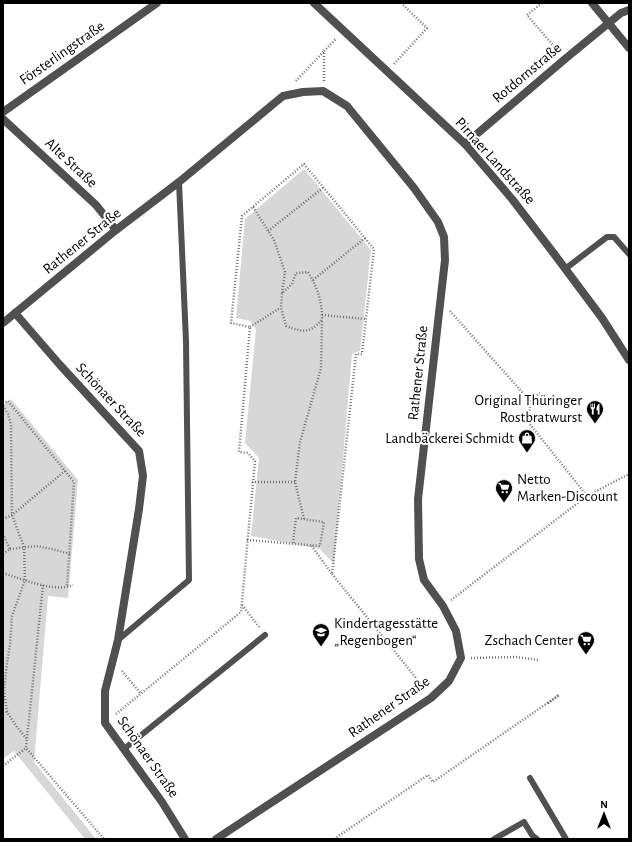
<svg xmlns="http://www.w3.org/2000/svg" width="632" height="842" font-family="'Alegreya Sans',sans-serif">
	<rect width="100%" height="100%" fill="#fff"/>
	<!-- grass -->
	<g fill="#d7d7d7">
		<polygon points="304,169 371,250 360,351 352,354 334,564 320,549 251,536 259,458 245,443 256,329 250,321 236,318 245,219"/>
		<polygon points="11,399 78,480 68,598 48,596 34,762 96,839 85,839 14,751 3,759 3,406"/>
	</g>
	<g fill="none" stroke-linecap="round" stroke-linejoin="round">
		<!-- path -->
		<g stroke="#727272" stroke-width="2.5" stroke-dasharray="1 2" stroke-linecap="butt">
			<polyline points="542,3 527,15 558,51"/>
			<polyline points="394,64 427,28 401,3"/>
			<polyline points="296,81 324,51"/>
			<polyline points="324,81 324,51 336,39"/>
			<polyline points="253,207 274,240 285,272 282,293"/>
			<polyline points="268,231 324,187"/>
			<path d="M308,272c10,17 14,29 14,48 -13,14 -19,12 -36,6l-5,-18 1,-15 10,-9 4,-11z"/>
			<polyline points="313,280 365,238"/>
			<polyline points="450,311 530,401 529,423 587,496"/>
			<polyline points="322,315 366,319"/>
			<polyline points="250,327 280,308"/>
			<polyline points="530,401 540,393"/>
			<polyline points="3,404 8,401 74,482 67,587"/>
			<polyline points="3,406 8,414 11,425 12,515 24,547 25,580 12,616 10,645 7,663 4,691 7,712 17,727 27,739"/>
			<polyline points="252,482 295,482"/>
			<polyline points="3,519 12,515 65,471"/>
			<polyline points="304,519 295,482 300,442 321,368 322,320"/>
			<polyline points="3,534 10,549 3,554"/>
			<polyline points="247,540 320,546 324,522 296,518 293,543"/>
			<polyline points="10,549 36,546 52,549 70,554"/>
			<path d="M3,573c19,6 51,20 70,12"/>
			<polyline points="332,574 425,689"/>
			<polyline points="43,585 26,748 104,839"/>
			<polyline points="451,600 587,496 629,474"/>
			<polyline points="242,605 260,628"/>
			<polyline points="471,658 516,657 539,660"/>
			<polyline points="122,671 141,694"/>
			<polyline points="3,711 7,712"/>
			<polyline points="116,714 241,612 255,461 248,453 239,452 250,327 231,323 242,216 304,164 374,249 362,354 356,354 332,574 311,545"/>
			<polyline points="3,766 26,748"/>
			<polyline points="334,839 428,775 433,782 559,695 547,704"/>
		</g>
		<!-- service -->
		<g stroke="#505050" stroke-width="6">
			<polyline points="565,269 607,237 614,237 629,254"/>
			<polyline points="118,640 189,580 186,341 179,182"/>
			<polyline points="124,749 265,635"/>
			<polyline points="530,778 566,839"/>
			<polyline points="494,839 524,822 532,835 537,839"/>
		</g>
		<!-- minor -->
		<g stroke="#505050" stroke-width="8">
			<polyline points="592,3 629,48"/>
			<polyline points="3,112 157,3"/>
			<polyline points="3,119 96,205 116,230"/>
			<polyline points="465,144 565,59 621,13 629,10"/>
			<polyline points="15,313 60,365 139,451 143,476 139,509 118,640 105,691 105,723 162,802 185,839"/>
			<polyline points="3,323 116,230 179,182 283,96 303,92 323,91 347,106 414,188 438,222 444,237 445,260 418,499 419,559 424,580 443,606 456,631 461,658 449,681 431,698 216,839"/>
		</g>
		<!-- tertiary -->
		<polyline stroke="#505050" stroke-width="8" points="314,3 465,144 512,199 555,255 602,318 629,360"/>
	</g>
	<!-- icons -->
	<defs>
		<g id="restaurant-pin" transform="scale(0.9)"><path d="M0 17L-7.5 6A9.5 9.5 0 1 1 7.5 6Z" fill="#000" stroke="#fff"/><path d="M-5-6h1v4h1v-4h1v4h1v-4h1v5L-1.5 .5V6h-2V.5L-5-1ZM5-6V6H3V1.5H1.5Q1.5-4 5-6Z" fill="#fff"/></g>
		<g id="shop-pin" transform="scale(0.9)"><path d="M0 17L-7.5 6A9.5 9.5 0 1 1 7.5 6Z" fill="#000" stroke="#fff"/><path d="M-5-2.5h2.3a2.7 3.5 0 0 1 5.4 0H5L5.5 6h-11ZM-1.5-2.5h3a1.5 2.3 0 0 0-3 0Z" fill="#fff"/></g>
		<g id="supermarket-pin" transform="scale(0.9)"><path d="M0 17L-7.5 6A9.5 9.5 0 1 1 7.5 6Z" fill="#000" stroke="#fff"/><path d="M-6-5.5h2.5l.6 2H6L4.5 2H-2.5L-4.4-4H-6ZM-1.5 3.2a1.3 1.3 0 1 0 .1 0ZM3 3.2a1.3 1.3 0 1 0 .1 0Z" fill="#fff"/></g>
		<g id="school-pin" transform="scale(0.9)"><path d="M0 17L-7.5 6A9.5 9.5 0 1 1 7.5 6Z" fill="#000" stroke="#fff"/><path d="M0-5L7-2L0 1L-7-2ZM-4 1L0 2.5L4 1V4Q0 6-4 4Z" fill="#fff"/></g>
	</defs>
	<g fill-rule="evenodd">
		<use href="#restaurant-pin" x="595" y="409"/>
		<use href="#shop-pin" x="527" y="438"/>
		<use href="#supermarket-pin" x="504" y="488"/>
		<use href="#school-pin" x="321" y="632"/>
		<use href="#supermarket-pin" x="586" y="640"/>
	</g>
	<g text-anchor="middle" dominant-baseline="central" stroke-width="4" stroke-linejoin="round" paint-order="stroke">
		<!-- street labels -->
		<g font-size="15" fill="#000" stroke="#fff">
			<text transform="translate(62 53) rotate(-35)">Försterlingstraße</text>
			<text transform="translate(527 73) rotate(-40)">Rotdornstraße</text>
			<text transform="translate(495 161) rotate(48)">Pirnaer Landstraße</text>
			<text transform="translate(71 163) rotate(43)">Alte Straße</text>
			<text transform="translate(82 241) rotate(-39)">Rathener Straße</text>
			<text transform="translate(418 373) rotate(-84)">Rathener Straße</text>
			<text transform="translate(111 400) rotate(47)">Schönaer Straße</text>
			<text transform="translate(389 707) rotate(-35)">Rathener Straße</text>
			<text transform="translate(148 757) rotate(55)">Schönaer Straße</text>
		</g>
		<!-- poi labels -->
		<g font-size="15" fill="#000" stroke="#fff" text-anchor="end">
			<text x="582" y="400">Original Thüringer<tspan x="582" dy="17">Rostbratwurst</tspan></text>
			<text x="514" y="438">Landbäckerei Schmidt</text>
			<text x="517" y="479" text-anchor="start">Netto<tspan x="517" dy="17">Marken-Discount</tspan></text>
			<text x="334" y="623" text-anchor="start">Kindertagesstätte<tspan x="334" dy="17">„Regenbogen“</tspan></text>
			<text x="573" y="640">Zschach Center</text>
		</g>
	</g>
	<!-- border -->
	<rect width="632" height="842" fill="none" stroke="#000000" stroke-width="8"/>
	<!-- north arrow -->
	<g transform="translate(604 814)" stroke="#ffffff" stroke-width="3" paint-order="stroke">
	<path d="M0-3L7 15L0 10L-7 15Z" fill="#000000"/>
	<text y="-6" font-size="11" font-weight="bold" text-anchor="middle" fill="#000000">N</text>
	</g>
</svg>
